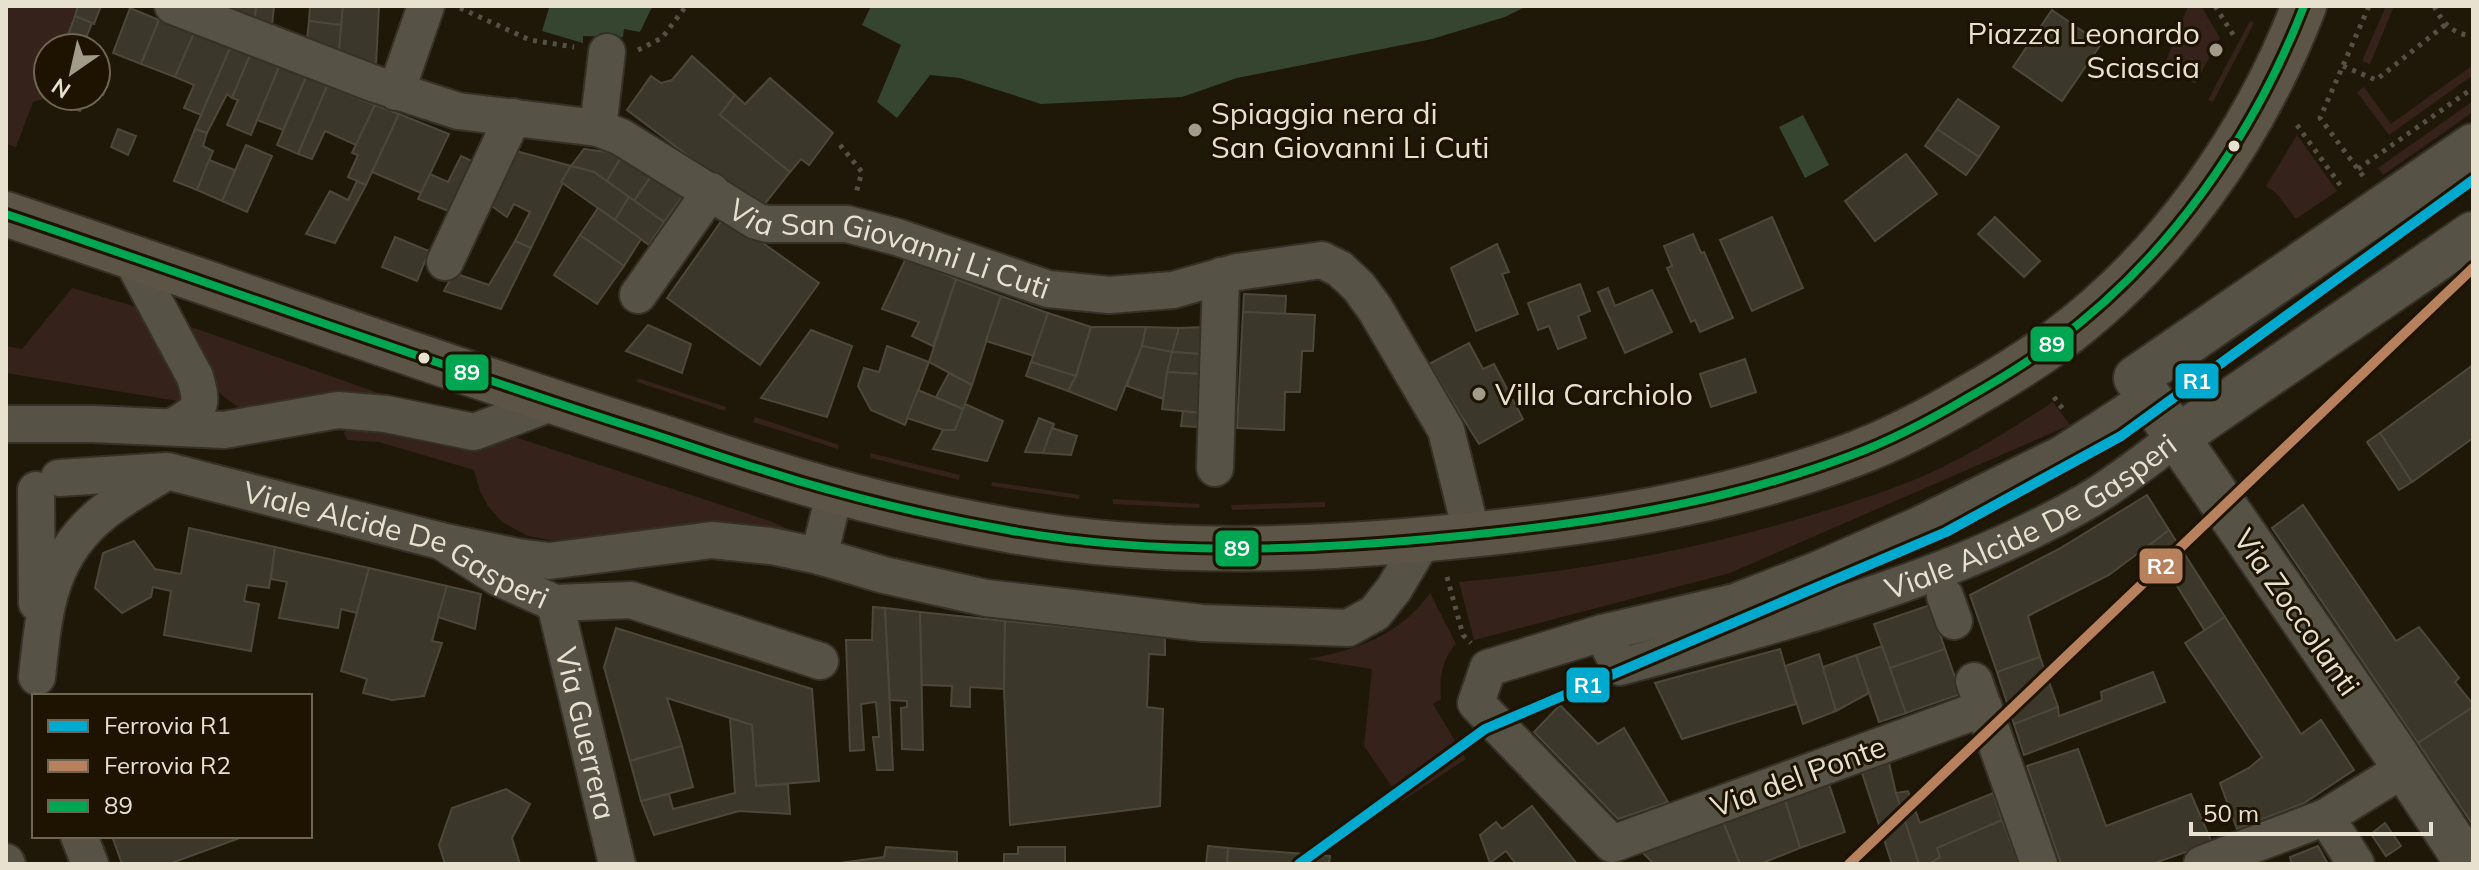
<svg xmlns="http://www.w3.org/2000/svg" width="2479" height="870" font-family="Mulish,sans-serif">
	<rect width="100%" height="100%" fill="#1f1809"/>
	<!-- green -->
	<g fill="#35221b">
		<polygon points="6,6 78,6 64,45 60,43 58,48 48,48 48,92 46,98 33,102 16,147 6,144"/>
		<polygon points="2188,6 2201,6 2220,38 2195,84 2165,63"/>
		<polygon points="2386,6 2394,6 2370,64 2362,61"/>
		<polygon points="2250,21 2254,23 2213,102 2208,100"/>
		<polygon points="2473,65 2473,75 2389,135 2357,92 2364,87 2391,124"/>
		<polygon points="2473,101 2473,112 2383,175 2378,168"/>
		<polygon points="2297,135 2337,191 2296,219 2277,194 2266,186"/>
		<polygon points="72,288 140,308 192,391 184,402 6,373 6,346 22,349"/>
		<path d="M174,323l23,6 272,96 -229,-17c-33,-19 -49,-52 -66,-85z"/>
		<polygon points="638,378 726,407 725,411 637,382"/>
		<path d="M2053,402l17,23 -340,148 -256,67 -15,-58c117,-10 233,-31 346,-65 39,-12 78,-24 116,-40 46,-20 90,-48 132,-75z"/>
		<polygon points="755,417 839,445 838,449 753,422"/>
		<polygon points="351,425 512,436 770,521 797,533 798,539 620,538 549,540 528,536 502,522 488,506 480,491 474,470 379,442 347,440 344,433"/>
		<polygon points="870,453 960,475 959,480 871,458"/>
		<polygon points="992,482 1080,495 1079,499 991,486"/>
		<polygon points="1113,499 1200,504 1199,508 1113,504"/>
		<polygon points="1325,502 1325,507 1232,510 1231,505"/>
		<path d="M1430,593l26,51c-14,15 -17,34 -15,55l-8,5 33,55 -64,42 -38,-55 8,-77 -64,-10c49,-9 92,-24 122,-66z"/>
	</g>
	<!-- water -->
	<g fill="#364530">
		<polygon points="542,6 655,6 651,9 640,32 624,29 623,37 583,36 583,43 542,31 549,8"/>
		<polygon points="871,6 1527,6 1505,17 1432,39 1237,78 1182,97 1041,104 960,78 930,75 897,118 877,102 901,45 862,25"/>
		<polygon points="1803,115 1829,165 1805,178 1779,127"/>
	</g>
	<!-- building -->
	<g fill="#3b382b" stroke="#4b483b" stroke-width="2">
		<polygon points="78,6 101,6 94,24 75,16"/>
		<polygon points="218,6 256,6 255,20"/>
		<polygon points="256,6 274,6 272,26 255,20"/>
		<polygon points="310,6 343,6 341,25 309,21"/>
		<polygon points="343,6 379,6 376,65 339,50"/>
		<polygon points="130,8 159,20 141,64 113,53"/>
		<polygon points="2052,10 2101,44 2062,101 2013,67"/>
		<polygon points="75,16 92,23 82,48 64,45"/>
		<polygon points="159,20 194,33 175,77 141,64"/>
		<polygon points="309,21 341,25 339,50 307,39"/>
		<polygon points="194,33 230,48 201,115 184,108 194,85 175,77"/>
		<polygon points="230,48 250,55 232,98 227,94 207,133 195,129"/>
		<polygon points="250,55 279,67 251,135 227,125 238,100 232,98"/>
		<polygon points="692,56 735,95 720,115 790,172 760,210 627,110 651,76 661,83 672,80"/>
		<polygon points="279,67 306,77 283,130 257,120"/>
		<polygon points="96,70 110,75 103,95 96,92"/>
		<polygon points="306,77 327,86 298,154 277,145"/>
		<polygon points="770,78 833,133 809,165 801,159 790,172 720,115 735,95 745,104"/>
		<polygon points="327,86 375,105 356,145 325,131 312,159 298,154"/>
		<polygon points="48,92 48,96 70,96 66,106 46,98"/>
		<polygon points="70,96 86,96 80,111 66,106"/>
		<polygon points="1958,99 1999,127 1979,157 1937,129"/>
		<polygon points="375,105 399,114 366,185 348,177 358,155 352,153"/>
		<polygon points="399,114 449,134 421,193 372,172"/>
		<polygon points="118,129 136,136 128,155 111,147"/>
		<polygon points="195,129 207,133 203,146 213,151 197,190 174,181"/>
		<polygon points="1937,129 1979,157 1966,175 1925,146"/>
		<polygon points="246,145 272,156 247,212 222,201"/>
		<polygon points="584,149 623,154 607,181 594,172 571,166"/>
		<polygon points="516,151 571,166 531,248 515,241 530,212 514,204 507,217 490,205"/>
		<polygon points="623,154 654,172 634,201 607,181"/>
		<polygon points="1906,154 1937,194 1875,241 1845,201"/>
		<polygon points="461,156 476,163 451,212 418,199 430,174 448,182"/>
		<polygon points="209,160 235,170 222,201 197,190"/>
		<polygon points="571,166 594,172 629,197 615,220 561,182"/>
		<polygon points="654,172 684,194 664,222 634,201"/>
		<polygon points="357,181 366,185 335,243 306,234 330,191 348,200"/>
		<polygon points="629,197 664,222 649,245 615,220"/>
		<polygon points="598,208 641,239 624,266 580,235"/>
		<polygon points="725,216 819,283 760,365 667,298"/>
		<polygon points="1772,217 1803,288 1752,311 1720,240"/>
		<polygon points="1995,217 2040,261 2024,277 1978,234"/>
		<polygon points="1693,234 1701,253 1704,252 1733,318 1700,332 1695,320 1691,322 1667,268 1672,266 1664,246"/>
		<polygon points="580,235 624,266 597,304 554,275"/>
		<polygon points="395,237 429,251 417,281 382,267"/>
		<polygon points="515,241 531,248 501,309 444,291 454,273 489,285"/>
		<polygon points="1497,244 1509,272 1502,274 1518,314 1476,331 1451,268"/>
		<polygon points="906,258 956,279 933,346 912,336 919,322 882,309"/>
		<polygon points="956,279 1001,296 972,385 929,362"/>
		<polygon points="1580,284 1590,311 1578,316 1586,338 1558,349 1549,326 1538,330 1528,303"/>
		<polygon points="1608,288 1615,306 1652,290 1672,332 1625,353 1598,292"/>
		<polygon points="1244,294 1286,296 1285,314 1243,312"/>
		<polygon points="1001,296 1048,313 1034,356 986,341"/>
		<polygon points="1243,312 1315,315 1313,351 1302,351 1300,392 1285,392 1284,430 1237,428"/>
		<polygon points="1048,313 1091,327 1076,376 1031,362"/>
		<polygon points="648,325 691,344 682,373 626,351"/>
		<polygon points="1091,327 1146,327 1142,346 1116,410 1068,391 1076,376"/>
		<polygon points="1146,327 1179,328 1172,352 1142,346"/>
		<polygon points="1204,327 1202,354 1172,352 1179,328"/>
		<polygon points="811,330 852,346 827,417 761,398"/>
		<polygon points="1469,343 1483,369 1494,364 1523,419 1479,444 1429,364"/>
		<polygon points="887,346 929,362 905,425 871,410 858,386 864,368 879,372"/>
		<polygon points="1142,346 1172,352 1163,399 1127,386"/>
		<polygon points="1172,352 1202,354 1202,374 1167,372"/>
		<polygon points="1745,359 1756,392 1711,407 1700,374"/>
		<polygon points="1031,362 1076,376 1068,391 1026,376"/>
		<polygon points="2473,365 2473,438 2412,482 2380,433"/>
		<polygon points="1167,372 1202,374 1200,413 1162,409"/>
		<polygon points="949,373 972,385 963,409 936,397"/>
		<polygon points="918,390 963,409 955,430 943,430 907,418"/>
		<polygon points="965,404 1003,421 987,461 933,449 943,430 955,430"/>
		<polygon points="1183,411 1200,413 1199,427 1181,426"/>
		<polygon points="1039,418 1054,424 1043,453 1025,452"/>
		<polygon points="1052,428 1077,436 1071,455 1043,453"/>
		<polygon points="2380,433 2412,482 2399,490 2367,442"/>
		<polygon points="2147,495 2169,530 2109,575 2028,616 2040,657 1997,672 1970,595 2059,549"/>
		<polygon points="2303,505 2396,641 2419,627 2459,678 2455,682 2473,704 2473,707 2418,743 2272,528"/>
		<polygon points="189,528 275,547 269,588 247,585 244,601 259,604 251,651 164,635 171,591 153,587 151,597 122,613 95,588 103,553 134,541 155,569 181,574"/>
		<polygon points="2169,530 2225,617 2205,631 2151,544"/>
		<polygon points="275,547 369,568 357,613 341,609 338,628 279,618 287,582 271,579"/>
		<polygon points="369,568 447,586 432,641 442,643 424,696 392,700 363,693 367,679 341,671"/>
		<polygon points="447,586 481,594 475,629 438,617"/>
		<polygon points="1930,605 1945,649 1890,668 1874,624"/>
		<polygon points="873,607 885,608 893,770 877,770 873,737 879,737 876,702 861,704 864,750 850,751 846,640 872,640"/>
		<polygon points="885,608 920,612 923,750 902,749 901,708 907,707 907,701 890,700"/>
		<polygon points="920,612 1005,621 1004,689 970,687 970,707 951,706 952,686 922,685"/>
		<polygon points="2225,617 2301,734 2321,720 2354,770 2304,803 2237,829 2220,783 2249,768 2262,757 2185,643"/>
		<polygon points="1005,621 1165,637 1165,655 1149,654 1147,707 1163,709 1160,806 1010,825 1004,689"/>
		<polygon points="616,628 812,689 819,781 756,786 752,725 667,698 682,746 630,761 604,667"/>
		<polygon points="1882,646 1906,713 1879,722 1856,655"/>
		<polygon points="1780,649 1796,704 1682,739 1655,683"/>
		<polygon points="1945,649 1961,694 1906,713 1890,668"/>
		<polygon points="1819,654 1836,711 1803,724 1785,666"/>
		<polygon points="1856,655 1869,693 1836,711 1823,667"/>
		<polygon points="2040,657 2058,707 2014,724 1997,672"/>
		<polygon points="2153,672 2165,702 2024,755 2014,724 2058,707 2059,716 2102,700 2101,692"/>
		<polygon points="1560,705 1598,744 1624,728 1668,802 1618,819 1534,732"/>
		<polygon points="2473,707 2473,825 2418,743"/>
		<polygon points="730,718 752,725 756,786 788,784 790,814 739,811 654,835 641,801 669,794 673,809 735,793"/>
		<polygon points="682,746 693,787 641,801 630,761"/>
		<polygon points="2078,749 2106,826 2191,794 2212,843 2152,864 2061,864 2027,766"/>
		<polygon points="1889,763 1896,793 1919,864 1892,864 1862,773"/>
		<polygon points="1829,784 1845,832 1800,848 1785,800"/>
		<polygon points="506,789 530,804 512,838 520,864 445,864 439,845 452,808"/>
		<polygon points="1908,791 1920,823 1993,793 2002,820 1937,848 1940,857 1929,864 1919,864 1896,793"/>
		<polygon points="1785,800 1800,848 1760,864 1740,864 1723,822"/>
		<polygon points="1532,806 1577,864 1516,864 1506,851 1490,863 1480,835 1496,822 1502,829"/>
		<polygon points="2002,820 2019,864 1929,864 1940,857 1937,848"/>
		<polygon points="1723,822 1740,864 1654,864 1641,851"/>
		<polygon points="2385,823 2401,846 2386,856 2371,834"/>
		<polygon points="112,836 245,836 169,864 122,864"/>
		<polygon points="1208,846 1228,848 1227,864 1206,864"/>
		<polygon points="2318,846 2328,864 2292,864 2290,857"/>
		<polygon points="886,847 957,852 957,864 832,864 884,857"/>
		<polygon points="1018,847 1065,847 1065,864 1004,864 1004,854 1018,854"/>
		<polygon points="1228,848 1305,854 1304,864 1227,864"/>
		<polygon points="1305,854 1330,856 1329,864 1304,864"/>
	</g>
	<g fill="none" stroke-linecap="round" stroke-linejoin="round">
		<!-- street casing -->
		<g stroke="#353127" stroke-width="40">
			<g id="street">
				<path id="s1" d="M173,6l202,78 83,27 140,17 23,9 135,84 11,3h80l50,13 151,52 61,6 64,-5 64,-18 85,-12 18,9 19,18 16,22 71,121 26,105"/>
				<polyline points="396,92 426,6"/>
				<polyline points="598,128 607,52"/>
				<path d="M130,256l65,121c9,30 5,34 -21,49"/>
				<polyline points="445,262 513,117"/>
				<polyline points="638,295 711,191"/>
				<polyline points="6,424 93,424 224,430 338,410 386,414 474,432 554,402"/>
				<polyline points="1215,468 1221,276"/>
				<path id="s2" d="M59,478l108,-7 274,70 58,37 56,25 76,-3 189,61"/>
				<polyline points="36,490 37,603"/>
				<polyline points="441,541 518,557 549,561 712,540 771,546 819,556 884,575 986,598 1202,623 1348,628 1375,613 1394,589 1423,540"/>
				<polyline points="819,556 835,491"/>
				<polyline points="1945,596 1954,621"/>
				<path id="s3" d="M555,603l62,261"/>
				<path id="s4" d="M1602,633l18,34c157,-43 325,-84 467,-166 31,-18 60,-42 89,-63"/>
				<path d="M37,677c7,-66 11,-121 67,-165 19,-15 41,-27 62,-40"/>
				<polyline points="1974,681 2039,864"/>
				<polyline points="1984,708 1612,844 1476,703 1488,668 1602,633 1735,602 1817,570 1917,526 2062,454 2148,398"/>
				<polyline points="2326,817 2356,864"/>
				<polyline points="79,836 90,864"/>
				<polyline points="6,862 7,864"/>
				<polyline points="2202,864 2326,817 2405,768"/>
			</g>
		</g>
		<!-- secondary casing -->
		<g stroke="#353127" stroke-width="48">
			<g id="secondary">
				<polyline points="2176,438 2473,234"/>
				<polyline points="2468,864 2391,747 2136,378 2473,146"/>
			</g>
		</g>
		<!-- primary casing -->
		<g stroke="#353127" stroke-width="48">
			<path id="primary" d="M6,214c208,70 413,145 622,212 45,14 89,30 135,44 81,26 165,46 250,61 143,25 292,20 436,6 137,-13 274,-33 403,-82 40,-15 78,-35 115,-57 30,-17 59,-35 87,-55 114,-84 199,-206 250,-337"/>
		</g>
		<!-- path -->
		<g stroke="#555045" stroke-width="5" stroke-dasharray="4 6" stroke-linecap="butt">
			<polyline points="2215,6 2234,36"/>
			<path d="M2434,6c9,18 19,28 39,30"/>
			<polyline points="460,8 530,40 574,47"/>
			<polyline points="638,50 662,38 686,6"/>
			<polyline points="2343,66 2376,80 2445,25"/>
			<polyline points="2297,125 2343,189"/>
			<polyline points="840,145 862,172 856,193"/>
			<polyline points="2358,169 2473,88"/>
			<polyline points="2363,176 2320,118 2369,6"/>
			<polyline points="2054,397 2065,412"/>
			<polyline points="1447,577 1463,635 1471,643"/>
		</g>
		<!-- street -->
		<use href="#street" stroke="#575246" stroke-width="36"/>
		<!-- secondary -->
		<use href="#secondary" stroke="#575246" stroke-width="44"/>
		<!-- primary -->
		<use href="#primary" stroke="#5c5446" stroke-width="44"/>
		<!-- bus-1 casing -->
		<g stroke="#1d1300" stroke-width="14">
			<path id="bus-1" d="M6,214c208,70 413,145 622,212 45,14 89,30 135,44 81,26 165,46 250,61 143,25 292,20 436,6 137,-13 274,-33 403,-82 40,-15 78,-35 115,-57 30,-17 59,-35 87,-55 114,-84 199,-206 250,-337"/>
		</g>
		<!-- bus-1 -->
		<use href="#bus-1" stroke="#00a651" stroke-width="8"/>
		<!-- rail-1 casing -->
		<g stroke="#1d1300" stroke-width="16">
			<polyline id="rail-1" points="1299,864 1485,729 1946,532 2121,436 2473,180"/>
		</g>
		<!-- rail-2 casing -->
		<g stroke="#1d1300" stroke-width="16">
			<polyline id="rail-2" points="1849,864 2473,268"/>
		</g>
		<!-- rail-1 -->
		<use href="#rail-1" stroke="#00a9ce" stroke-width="10"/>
		<!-- rail-2 -->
		<use href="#rail-2" stroke="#b6815c" stroke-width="10"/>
	</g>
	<!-- markers -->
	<g fill="#a29b8a" stroke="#1d1300" stroke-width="3">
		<circle cx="2216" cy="50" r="8"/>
		<circle cx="1195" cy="130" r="8"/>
		<circle cx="1479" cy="394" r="8"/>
	</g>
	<g fill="#e9e1d0" stroke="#1d1300" stroke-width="3">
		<circle cx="2234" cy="146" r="7"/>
		<circle cx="424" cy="358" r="7"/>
	</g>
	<g text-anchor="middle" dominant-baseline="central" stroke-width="6" stroke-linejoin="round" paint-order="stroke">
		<!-- poi labels -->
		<g font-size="30" fill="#e9e1d0" stroke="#1d1300" text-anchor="start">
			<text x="2200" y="33" text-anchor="end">Piazza Leonardo<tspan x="2200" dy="34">Sciascia</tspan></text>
			<text x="1211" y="113">Spiaggia nera di<tspan x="1211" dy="34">San Giovanni Li Cuti</tspan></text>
			<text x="1495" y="394">Villa Carchiolo</text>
		</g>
		<!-- street labels -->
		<g font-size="30" fill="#e9e1d0" stroke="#1d1300">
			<text stroke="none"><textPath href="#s1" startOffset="766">Via San Giovanni Li Cuti</textPath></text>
			<text stroke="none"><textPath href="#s4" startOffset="478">Viale Alcide De Gasperi</textPath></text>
			<text stroke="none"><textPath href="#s2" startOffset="350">Viale Alcide De Gasperi</textPath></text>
			<text transform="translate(2297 612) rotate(55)">Via Zoccolanti</text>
			<text stroke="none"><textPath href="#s3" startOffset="134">Via Guerrera</textPath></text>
			<text transform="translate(1798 776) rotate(-20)">Via del Ponte</text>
		</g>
	</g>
	<g stroke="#1d1300" stroke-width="3">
		<rect x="2029" y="325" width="46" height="38" rx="8" fill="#00a651"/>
		<rect x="444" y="353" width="46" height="39" rx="8" fill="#00a651"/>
		<rect x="2174" y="362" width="46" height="38" rx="8" fill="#00a9ce"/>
		<rect x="1214" y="529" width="46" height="39" rx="8" fill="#00a651"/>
		<rect x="2138" y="547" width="46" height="38" rx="8" fill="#b6815c"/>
		<rect x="1565" y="666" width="46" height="38" rx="8" fill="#00a9ce"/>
	</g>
	<g font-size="22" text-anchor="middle" font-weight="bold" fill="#fff">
		<text x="2052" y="352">89</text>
		<text x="467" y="380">89</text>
		<text x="2197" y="389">R1</text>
		<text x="1237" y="556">89</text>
		<text x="2161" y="574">R2</text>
		<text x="1588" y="693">R1</text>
	</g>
	<!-- border -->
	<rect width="2479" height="870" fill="none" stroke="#e9e1d0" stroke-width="16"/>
	<!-- legend -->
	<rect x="32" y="694" width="280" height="144" fill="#1d1300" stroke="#6f6553" stroke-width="2"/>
	<rect x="48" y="720" width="40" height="12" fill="#00a9ce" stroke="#6f6553" stroke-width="2"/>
	<text x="104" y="734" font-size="24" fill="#e9e1d0">Ferrovia R1</text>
	<rect x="48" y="760" width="40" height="12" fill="#b6815c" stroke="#6f6553" stroke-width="2"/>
	<text x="104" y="774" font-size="24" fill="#e9e1d0">Ferrovia R2</text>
	<rect x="48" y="800" width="40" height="12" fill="#00a651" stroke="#6f6553" stroke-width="2"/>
	<text x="104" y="814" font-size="24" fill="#e9e1d0">89</text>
	<!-- north arrow -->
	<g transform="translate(72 72) rotate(214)"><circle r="38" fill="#1d1300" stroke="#6f6553" stroke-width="2"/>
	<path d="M0-6L14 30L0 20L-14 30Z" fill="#a29b8a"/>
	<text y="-12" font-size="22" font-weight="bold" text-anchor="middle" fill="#e9e1d0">N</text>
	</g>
	<!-- scale -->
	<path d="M2191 822v12h240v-12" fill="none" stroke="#e9e1d0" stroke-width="4"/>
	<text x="2203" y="822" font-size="24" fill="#e9e1d0" stroke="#1d1300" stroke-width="6" paint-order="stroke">50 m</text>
</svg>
